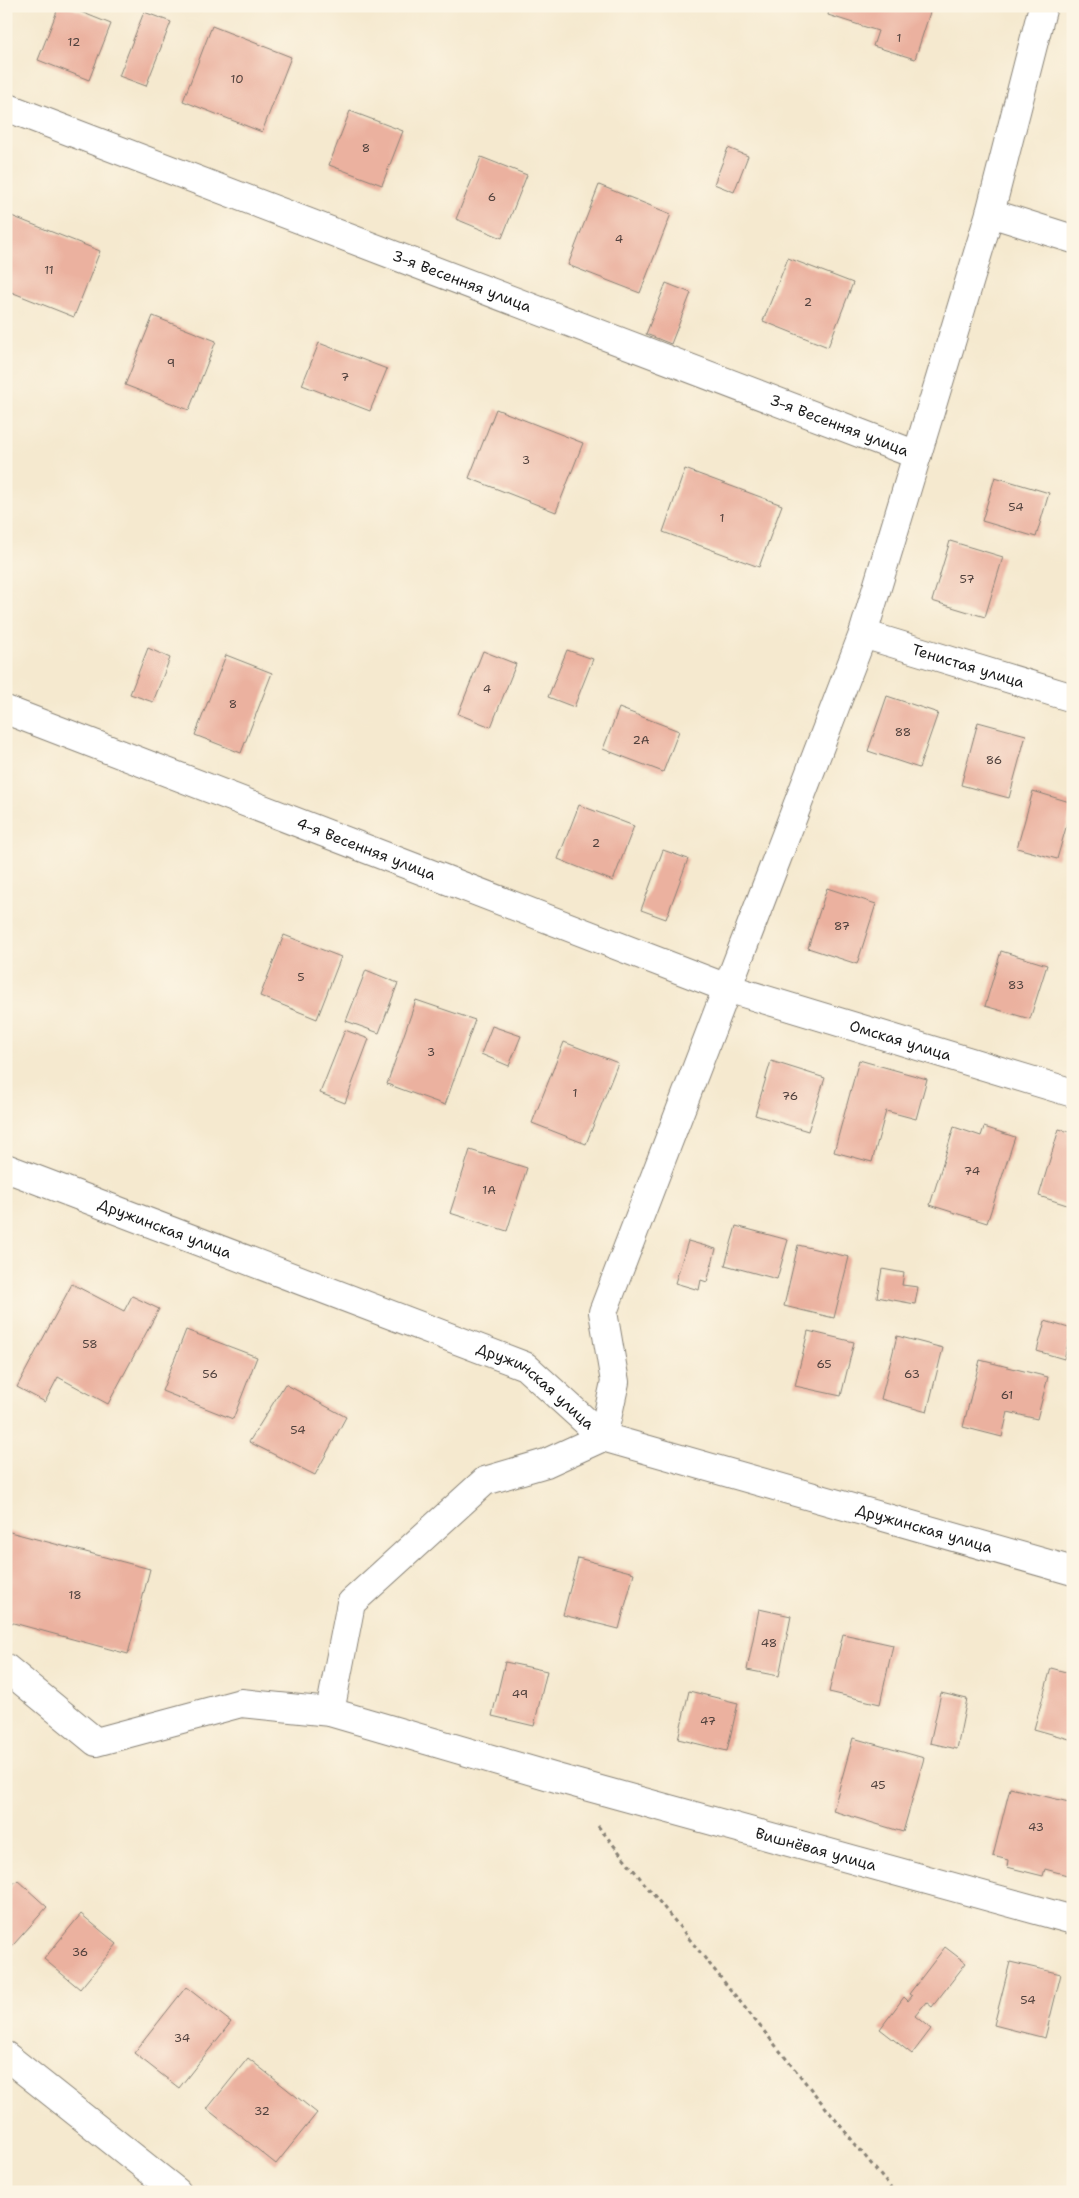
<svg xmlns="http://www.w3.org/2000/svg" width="1079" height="2198" font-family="'Shantell Sans',sans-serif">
	<rect width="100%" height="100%" fill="#fcf5e5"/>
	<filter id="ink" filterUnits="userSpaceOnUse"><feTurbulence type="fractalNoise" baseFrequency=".02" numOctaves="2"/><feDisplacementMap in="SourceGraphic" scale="10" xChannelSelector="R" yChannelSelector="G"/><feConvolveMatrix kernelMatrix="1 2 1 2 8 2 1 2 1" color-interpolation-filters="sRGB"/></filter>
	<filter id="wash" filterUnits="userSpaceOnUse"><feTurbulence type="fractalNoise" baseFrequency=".0096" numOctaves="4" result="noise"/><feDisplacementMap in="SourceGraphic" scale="20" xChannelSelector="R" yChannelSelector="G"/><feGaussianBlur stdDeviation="1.12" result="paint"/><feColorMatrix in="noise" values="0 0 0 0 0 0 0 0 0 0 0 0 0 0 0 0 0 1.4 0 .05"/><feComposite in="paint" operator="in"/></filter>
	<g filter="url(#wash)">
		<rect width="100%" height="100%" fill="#f5e9cf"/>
		<g id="blocks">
			<!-- building -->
			<g fill="#ebb19f">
				<polygon points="59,6 66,6 111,24 89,80 38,60"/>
				<polygon points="830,6 932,6 915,59 873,46 878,31 828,15"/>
				<polygon points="144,12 171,22 146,86 119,76"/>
				<polygon points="212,26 291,57 262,132 183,101"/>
				<polygon points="350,111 403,131 382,185 329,165"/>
				<polygon points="728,148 748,156 734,192 714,184"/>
				<polygon points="481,157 527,175 502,238 456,219"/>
				<polygon points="599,185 671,214 640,293 568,265"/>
				<polygon points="9,215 100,251 74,317 6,290 6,221"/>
				<polygon points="788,258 853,283 828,347 763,321"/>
				<polygon points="666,283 691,293 671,344 646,334"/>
				<polygon points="153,316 216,341 189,410 125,385"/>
				<polygon points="319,343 387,369 370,411 302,385"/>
				<polygon points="496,409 583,443 556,512 469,478"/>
				<polygon points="685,469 782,505 759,567 663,532"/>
				<polygon points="995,477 1049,493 1036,537 982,521"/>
				<polygon points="950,541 1003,557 985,617 932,601"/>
				<polygon points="148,648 170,658 153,702 130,694"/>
				<polygon points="567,650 593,659 574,707 548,697"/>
				<polygon points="483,651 516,664 491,727 458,714"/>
				<polygon points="226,655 272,673 241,753 195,735"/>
				<polygon points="887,696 938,713 919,768 868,751"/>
				<polygon points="619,708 679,731 663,772 603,749"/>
				<polygon points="978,722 1026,735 1009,798 961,785"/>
				<polygon points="1033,791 1073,803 1057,859 1017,848"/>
				<polygon points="579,805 634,826 613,881 558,859"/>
				<polygon points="663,850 688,859 666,919 641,910"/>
				<polygon points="827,888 876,904 857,964 808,948"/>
				<polygon points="284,935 341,957 317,1019 260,996"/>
				<polygon points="1001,951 1047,965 1030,1019 985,1006"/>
				<polygon points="366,970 398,983 379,1033 346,1021"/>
				<polygon points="416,1000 475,1020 445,1105 387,1084"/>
				<polygon points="492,1026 521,1036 509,1066 481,1054"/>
				<polygon points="345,1030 369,1039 345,1103 320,1093"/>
				<polygon points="564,1042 618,1063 586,1144 532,1123"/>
				<polygon points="859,1060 927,1079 916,1119 886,1111 872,1162 834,1152"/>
				<polygon points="771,1061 825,1078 808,1131 755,1115"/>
				<polygon points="954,1127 981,1136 984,1127 1015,1137 987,1223 930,1205"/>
				<polygon points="1059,1129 1073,1133 1073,1207 1039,1196"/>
				<polygon points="470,1150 527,1168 507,1231 450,1213"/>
				<polygon points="736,1226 788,1240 777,1279 725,1265"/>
				<polygon points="688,1241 716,1249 707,1282 701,1280 699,1290 675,1283"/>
				<polygon points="798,1245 849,1257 834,1318 784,1306"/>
				<polygon points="882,1269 904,1273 902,1285 918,1287 915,1304 877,1297"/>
				<polygon points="72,1284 124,1311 132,1296 159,1309 108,1404 58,1377 45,1402 17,1387"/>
				<polygon points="1045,1321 1072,1329 1064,1359 1037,1351"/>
				<polygon points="186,1330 257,1357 233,1419 162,1391"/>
				<polygon points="808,1331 854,1342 841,1396 795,1386"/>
				<polygon points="897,1336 943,1348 927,1412 881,1399"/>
				<polygon points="980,1360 1048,1377 1037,1419 1008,1412 1002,1437 963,1427"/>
				<polygon points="285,1384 346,1417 315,1475 249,1442"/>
				<polygon points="6,1531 150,1569 128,1654 6,1621"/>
				<polygon points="578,1558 634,1573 619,1629 563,1615"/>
				<polygon points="759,1609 791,1616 779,1676 747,1670"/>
				<polygon points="843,1634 893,1645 880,1704 829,1692"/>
				<polygon points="505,1662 547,1671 534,1726 492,1716"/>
				<polygon points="1051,1668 1073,1674 1073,1740 1034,1729"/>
				<polygon points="689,1691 738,1703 727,1751 678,1739"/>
				<polygon points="941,1693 967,1699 957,1749 930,1743"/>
				<polygon points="853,1738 924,1758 903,1832 833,1811"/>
				<polygon points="1010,1788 1073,1803 1073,1851 1067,1875 1045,1869 1043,1876 1007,1867 1008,1860 993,1856"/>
				<polygon points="17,1880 47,1907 6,1953 6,1892"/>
				<polygon points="81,1914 117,1944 80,1989 44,1959"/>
				<polygon points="945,1947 966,1963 932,2007 926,2002 915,2016 931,2029 912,2054 880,2029 904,1997 908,2001 912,1996 909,1994"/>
				<polygon points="1010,1962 1061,1974 1045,2038 994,2025"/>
				<polygon points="186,1987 231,2022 179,2088 134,2053"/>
				<polygon points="248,2058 317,2113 276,2164 207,2109"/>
			</g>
		</g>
	</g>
	<g filter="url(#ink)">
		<use href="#blocks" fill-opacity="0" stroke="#888276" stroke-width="1"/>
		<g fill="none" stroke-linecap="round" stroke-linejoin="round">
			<!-- minor casing -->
			<g stroke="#888276" stroke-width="30">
				<g id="minor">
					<path id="s1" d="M6,107l911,348"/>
					<polyline points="990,213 1073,239"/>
					<path id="s2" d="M863,634l210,64"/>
					<path id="s3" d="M6,710l721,278 346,105"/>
					<path id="s4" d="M6,1168l519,198 78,71 470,134"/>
					<polyline points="6,1668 96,1742 241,1703 330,1712 351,1603 485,1481 546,1463 603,1437 615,1382 603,1312 863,634 990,213 1043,6"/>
					<path id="s5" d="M330,1712l230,67 513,141"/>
					<polyline points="6,2056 177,2192"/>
				</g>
			</g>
			<!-- path -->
			<polyline stroke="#888276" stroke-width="3" stroke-dasharray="4 4" stroke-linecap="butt" points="598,1826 894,2192"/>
			<!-- minor -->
			<use href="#minor" stroke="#fff" stroke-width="28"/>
		</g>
	</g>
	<g text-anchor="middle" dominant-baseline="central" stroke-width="5" stroke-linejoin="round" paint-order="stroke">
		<!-- number labels -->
		<g font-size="12" fill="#50413d">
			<text x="899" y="38">1</text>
			<text x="74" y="42">12</text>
			<text x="237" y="79">10</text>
			<text x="366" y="148">8</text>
			<text x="492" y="197">6</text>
			<text x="619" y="239">4</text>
			<text x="49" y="270">11</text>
			<text x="808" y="302">2</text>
			<text x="171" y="363">9</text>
			<text x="345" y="377">7</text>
			<text x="526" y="460">3</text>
			<text x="1016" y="507">54</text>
			<text x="722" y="518">1</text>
			<text x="967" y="579">57</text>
			<text x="487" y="689">4</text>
			<text x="233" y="704">8</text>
			<text x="903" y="732">88</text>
			<text x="641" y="740">2А</text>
			<text x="994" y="760">86</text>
			<text x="596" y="843">2</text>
			<text x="842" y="926">87</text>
			<text x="301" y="977">5</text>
			<text x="1016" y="985">83</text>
			<text x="431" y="1052">3</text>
			<text x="575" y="1093">1</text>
			<text x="790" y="1096">76</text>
			<text x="972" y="1171">74</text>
			<text x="489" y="1190">1А</text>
			<text x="90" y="1344">58</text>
			<text x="824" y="1364">65</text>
			<text x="210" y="1374">56</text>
			<text x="912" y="1374">63</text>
			<text x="1007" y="1395">61</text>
			<text x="298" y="1430">54</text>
			<text x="75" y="1595">18</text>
			<text x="769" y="1643">48</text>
			<text x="520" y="1694">49</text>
			<text x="708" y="1721">47</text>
			<text x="878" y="1785">45</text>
			<text x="1036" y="1827">43</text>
			<text x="80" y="1952">36</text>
			<text x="1028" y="2000">54</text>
			<text x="182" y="2038">34</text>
			<text x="262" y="2111">32</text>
		</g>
		<!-- street labels -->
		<g font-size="15" fill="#1c1c1c" stroke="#fcf5e5">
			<text stroke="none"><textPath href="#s1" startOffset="488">3-я Весенняя улица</textPath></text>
			<text stroke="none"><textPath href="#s1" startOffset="892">3-я Весенняя улица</textPath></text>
			<text stroke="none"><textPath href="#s2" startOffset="110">Тенистая улица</textPath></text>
			<text stroke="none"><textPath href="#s3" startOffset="386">4-я Весенняя улица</textPath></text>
			<text stroke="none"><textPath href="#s3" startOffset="954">Омская улица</textPath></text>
			<text stroke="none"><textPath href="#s4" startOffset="170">Дружинская улица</textPath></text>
			<text stroke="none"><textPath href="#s4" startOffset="575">Дружинская улица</textPath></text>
			<text stroke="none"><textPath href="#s4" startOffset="995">Дружинская улица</textPath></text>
			<text stroke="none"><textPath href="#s5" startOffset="505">Вишнёвая улица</textPath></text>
		</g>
	</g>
	<!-- margin -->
	<rect width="1079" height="2198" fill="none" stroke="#fcf5e5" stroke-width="25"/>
</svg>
